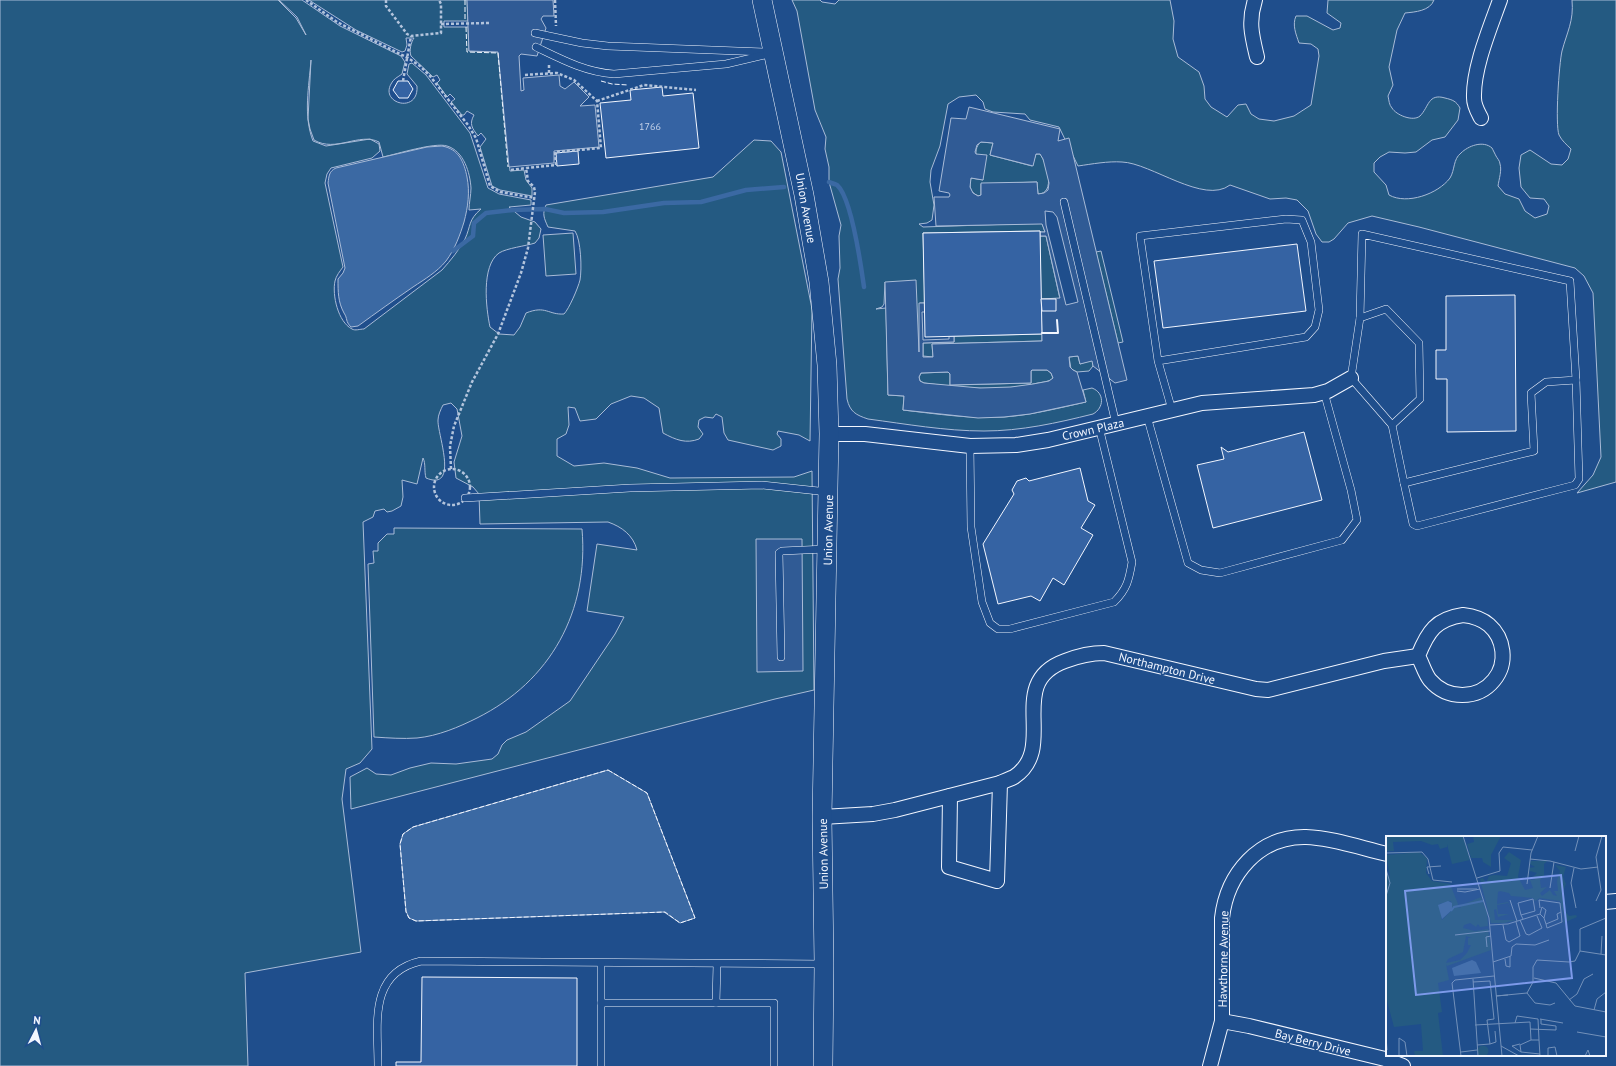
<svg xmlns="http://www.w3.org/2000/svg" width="1616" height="1066" font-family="'PT Sans',sans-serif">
	<rect width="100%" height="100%" fill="#1f4e8c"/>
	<!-- green -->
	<g fill="#245a82" stroke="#a8bbd7" fill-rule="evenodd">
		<path d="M0,0h278l18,18 10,17 -9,-18 -18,-17h23l38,26 61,30 4,6 -3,12c-4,3 -9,5 -11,10 -11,20 28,30 26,2l-10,-12 2,-10 3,-1 14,12 44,58 18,55 11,6 32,6v5l-22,2 12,10 14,5 6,7 -2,9 -4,5c-9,3 -28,5 -36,10 -18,13 -13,55 -9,74l9,7 15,1 6,-8 6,-14c20,-8 22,2 38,1 5,-5 14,-26 16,-34 2,-11 1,-40 -5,-49l-27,-4c-4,-9 -6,-13 -2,-22l167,-28 41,-37 17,1 10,11 31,157 -2,132 -11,-6 -21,-4 -1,3 4,5v7l-8,4 -45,-10 -4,-7 -2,-16 -6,-3 -3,4 -8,-1 -6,3 -1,7 5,7 -4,5c-13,5 -23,1 -36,-6l-4,-25 -15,-10 -13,-2 -20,8 -15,15 -16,2 -5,-13 -7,-1 1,18 -3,9 -9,5v17l17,10 30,-3 33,5 33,10 124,-1 18,-6 2,219 -39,9 -424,110 -1,-32 17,-9 9,6 15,1 19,-7 21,-5 25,1 36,-5 6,-5 4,-9 5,-5 19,-8 44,-31 45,-67 9,-17 -37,-6 10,-67 40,6c-4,-15 -15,-23 -29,-28l-128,2 -1,-30 -6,-7 -17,-9 -2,-16 8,-26 -5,-27 -6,-6 -8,2c-2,4 -5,10 -5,15 -1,13 22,72 -12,58 -2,-7 0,-14 -3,-20l-6,26 -15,-4 1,17 -2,9 -9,5 -5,1 -3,-3 -9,2 -2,6 -10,5 9,227 -12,14 -14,6 -4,30 19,153 -116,21 3,93h-248zM311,60l-3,59 2,10 4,11c22,13 45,-8 65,2l4,15c14,-3 52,-15 64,-11 17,5 23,27 24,42 0,7 -2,15 -2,22l12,-1c-13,11 -10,17 -16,30 -6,11 -14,21 -23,31l-78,59c-4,0 -9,2 -12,0 -14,-7 -20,-34 -17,-48 1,-5 5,-10 8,-14l-18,-84 2,-9 4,-6 41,-10 8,-7 -1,-7 -9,-5 -44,7 -13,-5c-10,-26 -4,-54 -2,-81z"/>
		<path d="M309,0h158l1,21h-24v6h24l1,24 29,1 12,119 14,-1 2,10 6,8v8l-32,-6 -8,-4 -12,-39 6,-8 -5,-6 -3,3c-6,-8 -9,-12 -4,-21l-7,-4 -3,4h-2l-11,-13 4,-3 -5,-5 -3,3 -10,-14 3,-3 -3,-5 -4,2 -22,-21c-2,-5 0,-14 3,-18h-8l1,7 -2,6 -3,1 -46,-22z"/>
		<path d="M792,0h28l2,2 13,2 4,-4h331l4,21 -1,18 5,18 21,15 5,14 1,13 6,8 16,10 11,-12 8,-1 5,10 8,5 15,2 20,-5 17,-11 8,-49 -1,-7 -7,-5 -12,-1c-3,-9 -7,-18 -3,-27h11l26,14 7,-2 1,-5 -14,-10 1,-13h106c-4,11 -19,12 -29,13l-8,17 -8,37 4,18 -5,11c1,4 1,9 4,12 4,7 21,14 28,8 9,-9 8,-23 25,-18 8,2 11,3 15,10l-2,12 -13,17 -13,3 -16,12 -11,1 -16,-1 -9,5 -6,6v9l12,13 3,10c18,10 49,-1 61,-17 5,-8 3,-19 11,-25 7,-7 22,-13 31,-5 1,2 3,6 4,8 1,2 4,5 4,8 2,6 -1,15 -2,22l7,8 14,5 6,12 10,7 12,-4 2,-8 -5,-7 -14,-1 -9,-11 -2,-19 2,-13 9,-5 21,14 11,1 6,-6 3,-10c-4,-4 -9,-8 -12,-14 -4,-11 0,-71 3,-84 5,-19 12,-30 10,-51h44v482l-39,11 16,-18 8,-18 -8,-164 -9,-17 -9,-8 -156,-41 -47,-11 -24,7 -14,16 -5,3h-7l-6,-8 -8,-23 -11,-11 -11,-2 -16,1 -40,-14c-26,20 -79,-22 -108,-23 -14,-1 -30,2 -44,4l-19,-39 -29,-7 -5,-6 -32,-2 -8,-3 -2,-7 -7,-7 -17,2 -11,7 -8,42 -9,24 -1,12 4,23 -2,15 -5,3 -8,1 4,3 119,-4 3,9h-5v-1l-117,2 2,70h-5l-1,49 -34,-70 -1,22 -2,3 -6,2 10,-1 2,87 16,1 -1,14c34,4 68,9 101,7 28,-2 55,-9 82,-15l-3,-12 9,-2c13,5 12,20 1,26 -36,9 -72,17 -109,17 -39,0 -78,-7 -116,-12 -12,-4 -18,-7 -21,-20l-9,-120 2,-11 -1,-32 2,-11 -12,-43v-15l-4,-18 1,-12 -11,-27 -18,-99z"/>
		<path d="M981,142l12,1 -3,12 42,11 4,-12h4c7,9 16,40 -2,40l-1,-12 -56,2v11l-2,1c-9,-3 -10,-9 -8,-18l12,2c-3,-11 -13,-30 -2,-38z"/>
		<polygon points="573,233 576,274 546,276 543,235"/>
		<polygon points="1040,236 1046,236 1060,299 1041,299"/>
		<polygon points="1101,251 1123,342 1118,343 1096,252"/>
		<polygon points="1042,334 1042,341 932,344 933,357 923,356 923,343 954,342 954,336"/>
		<polygon points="1078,356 1080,364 1091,360 1093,362 1093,366 1089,371 1077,372 1071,369 1069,357"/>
		<path d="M1032,370h15l4,3 2,5c-4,4 -10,4 -15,5 -37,9 -76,5 -114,0l-4,-2 -1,-4 2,-4 27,-1 2,2v11l81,-2v-12z"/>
		<path d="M394,528l188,1c7,82 -31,152 -105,189 -18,9 -39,18 -60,20 -14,1 -28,0 -43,-1l-6,-173 6,-1 -1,-12h5v-8l9,-9h7z"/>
	</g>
	<!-- parking -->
	<g fill="#305b95" stroke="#a8bbd7" fill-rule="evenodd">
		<polygon points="467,0 553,0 554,16 543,16 541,19 546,28 537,56 521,54 519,56 521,91 524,90 523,78 559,75 560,86 565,89 574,82 589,97 580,106 595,105 599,147 554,151 554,163 509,167 498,52 469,51"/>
		<path d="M969,107l91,22 -2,12 11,-3 58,242 -12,3 -22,-17 -1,-5 -12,3 -2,-8 -9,1 1,10 3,3 4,2 9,30 -56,12 -26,3 -26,1 -75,-8 1,-14 -16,-1 -3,-113 31,-2 3,72v-49h6v9h-3l1,28 26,-1v-3h5v6l-31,1v14h10l-1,-13 110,-3 -1,-42 19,-1 -14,-62h-6v-4h5l-3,-8 -106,2 -2,-29h15l1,-2 -1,-2 -10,-2 12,-73 15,1zM981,142l12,1 -3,12 43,11 3,-12h4l3,5 6,24 -1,7 -4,3 -6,1 -1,-12 -56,1v12l-3,1 -5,-3 -3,-6 1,-9 12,2 4,-25 -11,-1 -1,-2 2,-7zM1045,211l8,1 4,5 21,85 -12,3 -20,-80zM1032,370h15l4,3 2,5 -4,3 -16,3 -22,3 -31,1 -56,-5 -4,-2 -1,-4 2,-4 27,-1 2,2v11l81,-2v-12z"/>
		<polygon points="756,539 802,539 803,671 757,672"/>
	</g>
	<!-- water -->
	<g fill="#3b69a3" stroke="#a8bbd7">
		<path d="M442,146c17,3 22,16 25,31 3,15 1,30 -3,45 -4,13 -9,27 -18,39 -9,11 -21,18 -33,26 -19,13 -37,26 -55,39l-7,1c-6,-6 -3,-8 -7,-14 -6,-11 -6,-21 -6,-34l5,-6 2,-5 -17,-85c1,-7 1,-12 8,-15l91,-21z"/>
		<polygon points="608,770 647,793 695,918 680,923 664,912 416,921 409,918 406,911 400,844 403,834 413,827"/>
	</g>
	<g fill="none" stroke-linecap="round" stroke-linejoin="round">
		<!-- stream -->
		<g stroke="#3b69a3" stroke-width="4.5">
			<path d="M829,182c2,1 6,2 8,3 15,13 24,81 27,102"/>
			<polyline points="453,251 473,236 474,223 486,213 513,210 545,209 564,213 603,212 664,203 701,202 746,190 784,187"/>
		</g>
	</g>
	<!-- building -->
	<g fill="#3563a3" stroke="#f2f6ff">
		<polygon points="398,81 408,81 413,89 408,98 399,98 393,90"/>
		<polygon points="662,87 663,96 693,93 699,148 606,158 600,103 631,100 630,90"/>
		<polygon points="578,151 579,164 557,166 556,153"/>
		<polygon points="1040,231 1042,334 925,337 923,233"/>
		<polygon points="1297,244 1306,311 1163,328 1154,261"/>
		<polygon points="1515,295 1516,431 1447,432 1447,379 1436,379 1436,350 1446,350 1446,296"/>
		<polygon points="1041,299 1056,299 1056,311 1042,311"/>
		<polygon points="1304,432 1322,500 1213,528 1197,465 1224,459 1221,447 1228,452"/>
		<polygon points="1080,468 1088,501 1095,505 1081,528 1093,535 1064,585 1053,578 1040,601 1031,596 998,604 983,544 1014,494 1012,490 1017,481 1026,478 1029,481"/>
		<polygon points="422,977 577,978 577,1066 396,1066 396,1062 421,1062"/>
	</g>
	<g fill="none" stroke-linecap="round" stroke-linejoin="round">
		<!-- lane casing -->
		<g stroke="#f2f6ff" stroke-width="8">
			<g id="lane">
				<polyline points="535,33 582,43 608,46 765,52"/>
				<path d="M536,47c25,12 49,25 78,27l112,-10 47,-11"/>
				<polyline points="1064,202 1116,424"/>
				<polygon points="1386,309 1419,343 1420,399 1392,425 1351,378 1360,318"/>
				<polyline points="1360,318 1362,234 1570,281 1576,380 1546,382 1531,393 1534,451 1404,483 1392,425"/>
				<polyline points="1158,361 1306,337 1315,327 1319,310 1311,242 1302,220 1286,219 1140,236 1158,361 1172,410"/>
				<polyline points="1147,416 1188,563 1201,570 1220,573 1342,540 1357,520 1351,490 1324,392"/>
				<path d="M970,446l1,81 11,75 8,21 8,6h12l104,-27c13,-13 15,-22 18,-40l-33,-135"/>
				<polyline points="1404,483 1413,524 1417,526 1575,485 1579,479 1576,380"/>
				<polyline points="465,498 630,488 762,485 828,492"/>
				<polyline points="781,657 779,553 782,551 826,549"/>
				<polyline points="601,1003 774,1003 774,1066"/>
				<polyline points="716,1003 717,964"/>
				<path d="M378,1066c0,-42 -10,-93 43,-105l403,3"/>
				<polyline points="601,1066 601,963"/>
			</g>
		</g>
		<!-- street casing -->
		<g stroke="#f2f6ff" stroke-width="16">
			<g id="street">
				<path d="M1255,0c-7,22 -3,36 2,57"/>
				<path d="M1481,118c-3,-6 -7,-12 -7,-20 -1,-30 16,-70 26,-98"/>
				<polyline points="829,434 865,434 970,446 1016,445 1048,440 1202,403 1314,395 1328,391 1351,378"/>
				<path d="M1463,615c9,1 18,3 26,10 15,13 19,38 5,55 -16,20 -47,20 -64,0 -5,-6 -8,-17 -12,-24 10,-25 18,-37 45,-41z"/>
				<polyline points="950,796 949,867 997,881 1000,783"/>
				<path d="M822,817l51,-3 22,-4 105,-27c4,-2 10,-4 14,-6 45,-30 -10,-94 51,-116 13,-5 26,-8 39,-8l152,36 12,1 116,-29 34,-5"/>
				<polyline points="1605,902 1616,901"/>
				<polyline points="1222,1021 1249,1026 1385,1059 1403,1066"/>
				<path d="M1210,1066l12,-45v-103c5,-44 37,-82 84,-81 27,1 55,11 81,17"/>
			</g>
		</g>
		<!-- secondary casing -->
		<g stroke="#f2f6ff" stroke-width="20">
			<polyline id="secondary" points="762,0 804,195 819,282 827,365 829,434 822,817 824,964 823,1066"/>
		</g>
		<!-- path -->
		<g stroke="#b3c4dc" stroke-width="2.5" stroke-dasharray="3 2" stroke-linecap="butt">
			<polyline points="306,0 337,22 408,58 420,66 430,76 468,125 476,138 490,186 500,192 535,198"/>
			<polyline points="386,0 386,6 407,34 411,36 441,33 441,4 439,0"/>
			<polyline points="555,0 556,26"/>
			<polyline points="441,24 489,23"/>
			<polyline points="549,73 549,64"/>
			<polyline points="403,81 411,36"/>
			<polyline points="597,101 644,85 696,90"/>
			<polyline points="511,170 526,168"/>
			<polyline points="451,469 450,446 454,426 472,382 498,334 521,273 528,248 535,192 534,187 528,181 526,168 556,165 555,152 601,148 597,101 574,80 557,73 523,75"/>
			<circle cx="452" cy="487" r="18"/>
		</g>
		<!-- lane -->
		<use href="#lane" stroke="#1f4e8c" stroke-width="7"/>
		<!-- street -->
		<use href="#street" stroke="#1f4e8c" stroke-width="14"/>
		<!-- secondary -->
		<use href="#secondary" stroke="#1f4e8c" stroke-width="19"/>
		<!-- fence -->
		<g stroke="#f2f6ff" stroke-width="1" stroke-dasharray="5 2" stroke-linecap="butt">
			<polyline points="465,0 465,21"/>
			<polyline points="466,27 467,52 498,53 508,167"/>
			<polyline points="601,81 612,84 628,85"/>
			<polygon points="608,770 647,793 695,918 680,923 665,912 416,921 409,918 406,912 400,844 403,834 413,827"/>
		</g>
		<!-- wall -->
		<polyline stroke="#f2f6ff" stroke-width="2" points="1042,333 1058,333 1057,320"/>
	</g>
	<g text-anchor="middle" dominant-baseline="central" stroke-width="3" stroke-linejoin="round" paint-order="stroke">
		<!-- number labels -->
		<g font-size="10" fill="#c3d1e8">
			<text x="650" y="126">1766</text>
		</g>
		<!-- street labels -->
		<g font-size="12" fill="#f2f6ff" stroke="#1f4e8c">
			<text transform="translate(806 208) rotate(80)">Union Avenue</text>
			<text transform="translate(1093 429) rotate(-13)">Crown Plaza</text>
			<text transform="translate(828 530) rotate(-89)">Union Avenue</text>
			<text transform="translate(1167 668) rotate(14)">Northampton Drive</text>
			<text transform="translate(823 854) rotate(-91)">Union Avenue</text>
			<text transform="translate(1223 959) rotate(-89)">Hawthorne Avenue</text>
			<text transform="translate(1313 1042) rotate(14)">Bay Berry Drive</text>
		</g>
	</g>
	<!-- overview -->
	<g transform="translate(1386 836)">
		<rect width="220" height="220" fill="#1f4e8c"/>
		<path d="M0,0l77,1 7,23 -18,4 -5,-20v3l-7,2 -2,-5 -6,1 -11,-4 -28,1 1,9h-7zM87,0h28l-10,19v12l-8,-5 -1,-4h-11l-4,-14 7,-2zM33,16l8,6 -1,15 6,8 18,3 8,20 -1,3 4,1 -1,-2 21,-9 6,16 1,13 -8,1 -2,-3 -2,3 -6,-4 -6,2 -1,3 12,3 13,-2 3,21 -44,16 -1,-2 3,16 -11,3 4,29 -4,1 5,43h-28l-1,-5h9l-2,-27 -27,3 -8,-30v-125l4,5 -4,-22zM65,65l1,9 -10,10 -3,-16zM80,100l6,2h-4v7h3l-4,8 -7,7 -14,3 2,-4 15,-7zM123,16l12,8 -3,17 7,13 8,-2 -3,-8h5l-2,-3 4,-4 -7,-2 -1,-3 6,-1 -5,-3 1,-3h16l-3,3v12l-4,4 1,8 6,-1 -7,6 2,3 8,-6 3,5 4,1 -3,-5h4l-1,-10 3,-10 -5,-6 11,2 -3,10 3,7 -3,7 2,20 4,5 7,-1 1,2 -14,6 2,-4 -5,-18 -20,-3 -5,3 -2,-3 -22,-2 -2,-3 -9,-2 -2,1 -1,12 11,-2 3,8 -3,-7 -11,2 1,9h11l-11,3 -2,-8 -2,1 1,10h21l-11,3h-14l-11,-44 3,-1 3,5 3,-7 5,-1 13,1 4,-13 -7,-5zM91.5 215a5.5 5.5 0 1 1 11 0a5.5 5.5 0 1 1-11 0Z" fill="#245a82" fill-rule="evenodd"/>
		<path d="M62,65l4,2v7l-10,9 -4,-14zM86,124l4,2 5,11 -27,3 -2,-8z" fill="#3b69a3"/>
		<path fill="none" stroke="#3b69a3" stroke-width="2" d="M65,75l3,-4 29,-6"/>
		<path fill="none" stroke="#7391ba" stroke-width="1" d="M77,0l26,82 13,138M189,15l4,-15M0,17l36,-1 6,7 5,21 19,2M144,23l20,2 31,8 17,-2M188,32l-3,15 5,25M0,33l4,14 -4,13M43,38l-2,-7 14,-1M91,42l23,-7 -1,-18 4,-6 29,3M141,48l4,-31 7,-17M164,52l4,-26M71,53h20M71,55l8,1 15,-3M124,64l7,21M210,65l5,-11 -5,-33 6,-21M156,71l4,3 -2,8 -4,-4zM154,72l-1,-8 21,3 1,9 -4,2 1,5 -12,5 -2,-6M135,79l14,-4 -2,-12 -15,4 3,12 2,4M134,84l6,14 3,1 13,-7 -5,-12M160,88l1,4 15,-6 -1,-10M104,89l18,-1 32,-10M117,89l3,15 3,2 11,-6 -4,-14M69,99l35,-4M101,111l-1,-10 5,-1M194,115l26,4M215,118l1,-18M119,123l1,7 4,1v-10M107,126l18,-6 1,-9 4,-3 19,1 14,-5M148,142l22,5 19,23 31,6M87,143l5,77M87,146l17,-1 4,38 -7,1 3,24 -13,1M141,157l8,10 15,2 5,-2M110,160l31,-3 6,-11v-15l4,-7 32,2 6,-1 5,-10v-22l26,-11M110,160l12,-1M183,164l8,-6 7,-15 9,-5M208,174l3,-11 9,-7M154,183l23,4M129,187l2,-7 21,3 1,21M89,189l55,-3 1,18 -11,5 1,7 19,2M144,193l26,1v-4l-15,-2v-5M191,196l29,5M0,200l1,14M145,204h8l1,16M104,208l6,-2 -1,-11M134,208l-8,2 9,6M115,210l18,10M75,216l16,-2M13,220v-18l6,4 2,14M75,220l-9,-73 3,-3 39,-4M162,220v-8l7,-1 2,9M199,220l3,-6 2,6"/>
		<path fill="#7d9aea" fill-opacity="0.15" stroke="#7d9aea" stroke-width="2" d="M175,39l11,103 -156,17 -11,-104z"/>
		<rect width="220" height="220" fill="none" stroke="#f2f6ff" stroke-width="2"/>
	</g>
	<!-- north arrow -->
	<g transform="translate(36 1030) rotate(6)" stroke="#1f4e8c" stroke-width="3" paint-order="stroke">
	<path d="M0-3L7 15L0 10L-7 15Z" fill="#f2f6ff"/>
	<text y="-6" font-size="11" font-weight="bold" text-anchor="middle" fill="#f2f6ff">N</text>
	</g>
</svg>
